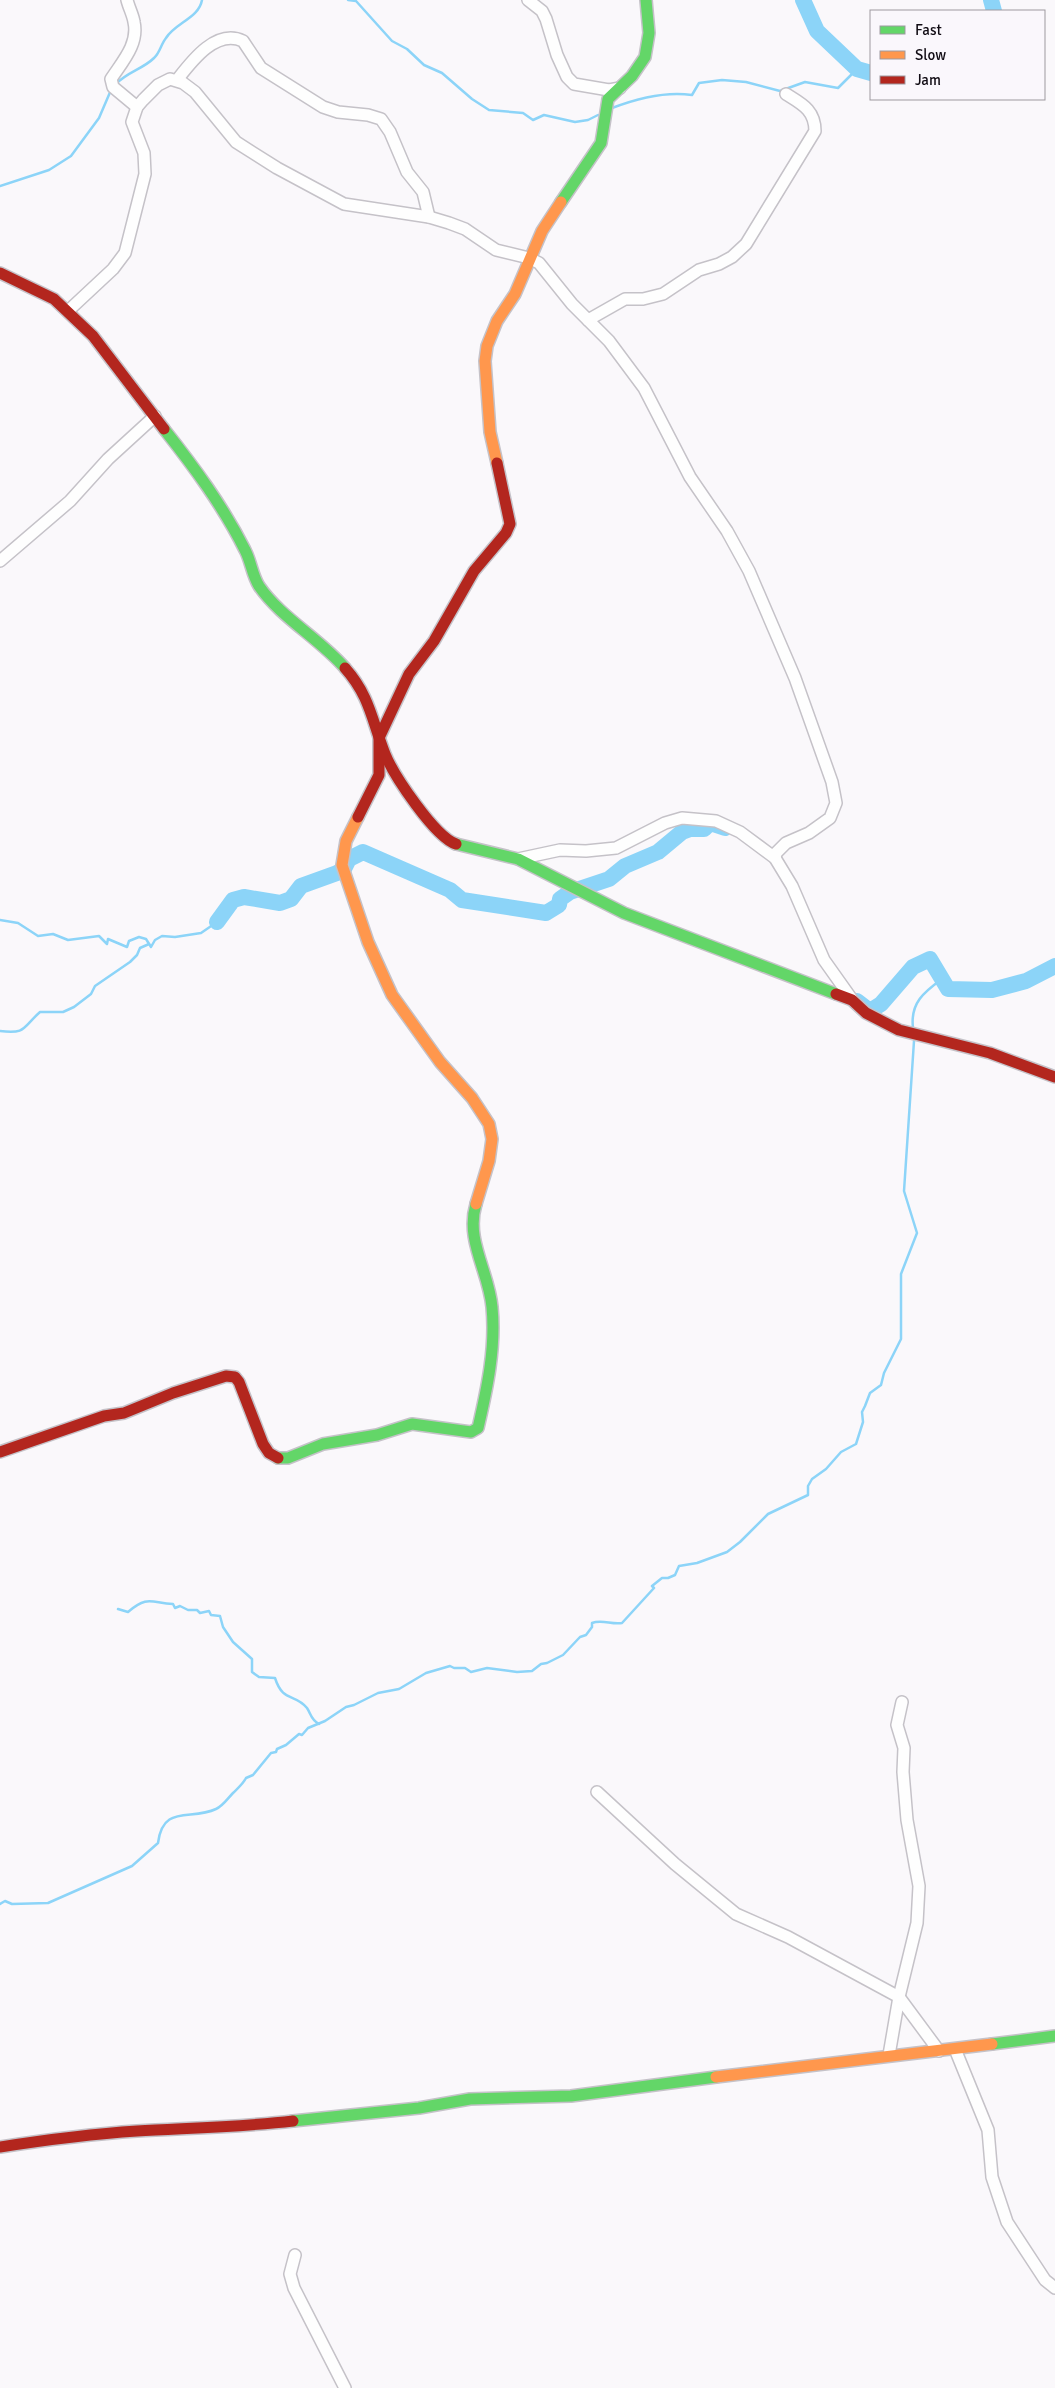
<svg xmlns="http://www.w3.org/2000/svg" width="1055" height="2388" font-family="Signika,sans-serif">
	<rect width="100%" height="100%" fill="#faf8fb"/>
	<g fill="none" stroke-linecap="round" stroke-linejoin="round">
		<!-- stream -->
		<g stroke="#8cd4f8" stroke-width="2.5">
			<polyline points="348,0 356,1 392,41 407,49 424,65 442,73 472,99 489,110 523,113 533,120 544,115 575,122 588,120 598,115"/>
			<path d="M116,84c11,-12 27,-15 38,-26 6,-5 7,-14 12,-20 9,-15 33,-20 36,-38"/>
			<path d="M612,108c26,-10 53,-17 80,-13l7,-12 23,-3 24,2 34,9 25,-9 33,6 19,-19"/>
			<polyline points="0,186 49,170 71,156 99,118 111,90"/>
			<polyline points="0,920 18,923 38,936 53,934 68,940 99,936 107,944 108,939 127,947 129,941 139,937 146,939 151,947 155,940 162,936 175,937 201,933 217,922"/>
			<path d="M913,1028c-3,-25 11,-36 29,-49"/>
			<path d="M0,1031c27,3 22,-3 40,-19h23l11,-5 17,-13 4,-8 35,-24 7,-7 3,-7 9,-4"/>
			<path d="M118,1609l10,3c20,-17 23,-9 45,-8l2,4 5,-2 8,4h9l3,3 9,-2 2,4 9,1 3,11 10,15 19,17v13l7,5 16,1c8,25 20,15 32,30 4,6 4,12 12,16"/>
			<path d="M0,1904l5,-3 7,3 36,-1 84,-37 26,-23c5,-39 32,-22 58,-34 7,-3 12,-11 17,-16 5,-5 10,-9 13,-15l7,-3 18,-22 5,-1 1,-3 9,-4 13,-11 3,1 6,-7 17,-7 21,-14 8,-2 24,-12 21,-4 27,-16 24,-7 4,2h11l6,4 16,-4 30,4 15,-1 9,-7 6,-1 16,-8 17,-18 6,-2 6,-8v-4c10,-4 20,2 30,0l32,-35 -2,-2 10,-8h6l7,-3 4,-9 18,-3 30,-11 13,-10 28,-28 40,-19v-9l4,-7 14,-10 15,-17 15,-8 7,-22 -1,-10 3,-6 5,-13 11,-8 3,-12 17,-34v-65l16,-41 -13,-42 10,-150"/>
		</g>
		<!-- river -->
		<g stroke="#8cd4f8" stroke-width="16">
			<polyline points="803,0 817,31 857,69 871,73"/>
			<polyline points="991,0 994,11"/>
			<polyline points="217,922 233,900 244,897 280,903 291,899 301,886 337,873 344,869 349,859 363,852 450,890 462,900 546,913 559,905 560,899 570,892 609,879 625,866 658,852 682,832 690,829 704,829 710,823 725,828"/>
			<polyline points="857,1001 870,1011 881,1004 913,967 930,959 948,989 992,990 1026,981 1055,966"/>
		</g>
		<!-- street casing -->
		<g stroke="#c5c2c8" stroke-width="14">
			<g id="street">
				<path d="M127,0c2,8 6,15 7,22 5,22 -12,40 -23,57l2,8 24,20"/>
				<polyline points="528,0 542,11 546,19 557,55 567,77 574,84 609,90 620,88"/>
				<path d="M177,80c14,-18 39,-52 66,-39l18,27 62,39 15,5 30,3 13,4 9,13 17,40 16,20 6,25"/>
				<polyline points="68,311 113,269 125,253 145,174 144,153 132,122 137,107 143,100 158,85 170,79 183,83 195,92 236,142 277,168 344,204 429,217 449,223 465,229 496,250 529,258 539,263 572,304 609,341 644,388 690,477 727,531 749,571 795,678 832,782 836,803 830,818 809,833 786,843 776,853 775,858"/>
				<path d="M588,320l37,-21h18l20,-5 36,-24 20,-6 13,-7 14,-13 69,-113c0,-21 -13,-27 -29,-37"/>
				<polyline points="0,561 70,501 108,459 155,416"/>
				<polyline points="518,859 560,850 586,851 616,848 665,823 682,818 716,821 740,832 775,858 792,886 824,960 851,998"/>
				<polyline points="597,1792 675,1864 736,1914 788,1937 899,1997 939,2051"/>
				<polyline points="955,2049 988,2130 992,2177 1007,2222 1045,2280 1055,2288"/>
				<polyline points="889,2055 899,1997 917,1923 919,1886 907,1820 903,1772 904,1748 897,1725 902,1702"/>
				<polyline points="295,2255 290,2274 294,2288 345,2388"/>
			</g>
		</g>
		<!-- fast casing -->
		<g stroke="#c5c2c8" stroke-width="14">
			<g id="fast">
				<polyline points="561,202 601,143 608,99 632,76 645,57 649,33 646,0"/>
				<path d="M164,429c30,38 59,77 81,121 6,11 7,25 14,36 21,31 61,53 86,82"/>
				<polyline points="456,844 518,859 624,913 836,994"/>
				<path d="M278,1458h10l35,-14 54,-9 35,-11 59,8 7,-4c9,-39 18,-80 14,-121 -3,-35 -27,-67 -16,-103"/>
				<polyline points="992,2044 1055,2036"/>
				<polyline points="293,2121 419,2108 470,2099 571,2096 716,2077"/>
			</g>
		</g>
		<!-- slow casing -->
		<g stroke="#c5c2c8" stroke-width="14">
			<g id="slow">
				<polyline points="497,463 490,432 485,361 487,346 497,321 515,294 542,231 561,202"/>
				<polyline points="358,817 346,841 342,865 368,942 392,995 440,1062 472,1098 489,1124 492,1139 489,1161 476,1204"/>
				<polyline points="716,2077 992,2044"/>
			</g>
		</g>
		<!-- jam casing -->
		<g stroke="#c5c2c8" stroke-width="14">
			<g id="jam">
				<polyline points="0,273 54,299 93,336 164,429"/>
				<path d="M345,668c25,28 27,53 40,86 9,22 50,83 71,90"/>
				<polyline points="358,817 379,775 379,738 409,674 434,641 474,571 506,533 510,524 497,463"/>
				<polyline points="836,994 852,1000 866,1013 899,1030 990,1053 1055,1077"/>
				<polyline points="0,1452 104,1416 124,1413 173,1393 226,1376 235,1377 239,1382 263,1444 269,1453 278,1458"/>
				<path d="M0,2147c45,-7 91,-13 137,-16 52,-3 104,-4 156,-10"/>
			</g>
		</g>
		<!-- street -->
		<use href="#street" stroke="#fefefe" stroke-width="11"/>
		<!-- fast -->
		<use href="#fast" stroke="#63d668" stroke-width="11"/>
		<!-- slow -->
		<use href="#slow" stroke="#ff974d" stroke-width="11"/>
		<!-- jam -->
		<use href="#jam" stroke="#b3261e" stroke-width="11"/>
	</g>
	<!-- legend -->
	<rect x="870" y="10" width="175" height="90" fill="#faf7fc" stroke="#9d999f"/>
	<rect x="880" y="26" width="25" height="8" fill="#63d668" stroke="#9d999f"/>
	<text x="915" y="35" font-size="15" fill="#110c14">Fast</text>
	<rect x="880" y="51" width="25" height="8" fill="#ff974d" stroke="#9d999f"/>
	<text x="915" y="60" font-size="15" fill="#110c14">Slow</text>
	<rect x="880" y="76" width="25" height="8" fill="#b3261e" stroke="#9d999f"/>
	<text x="915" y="85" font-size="15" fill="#110c14">Jam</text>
</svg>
